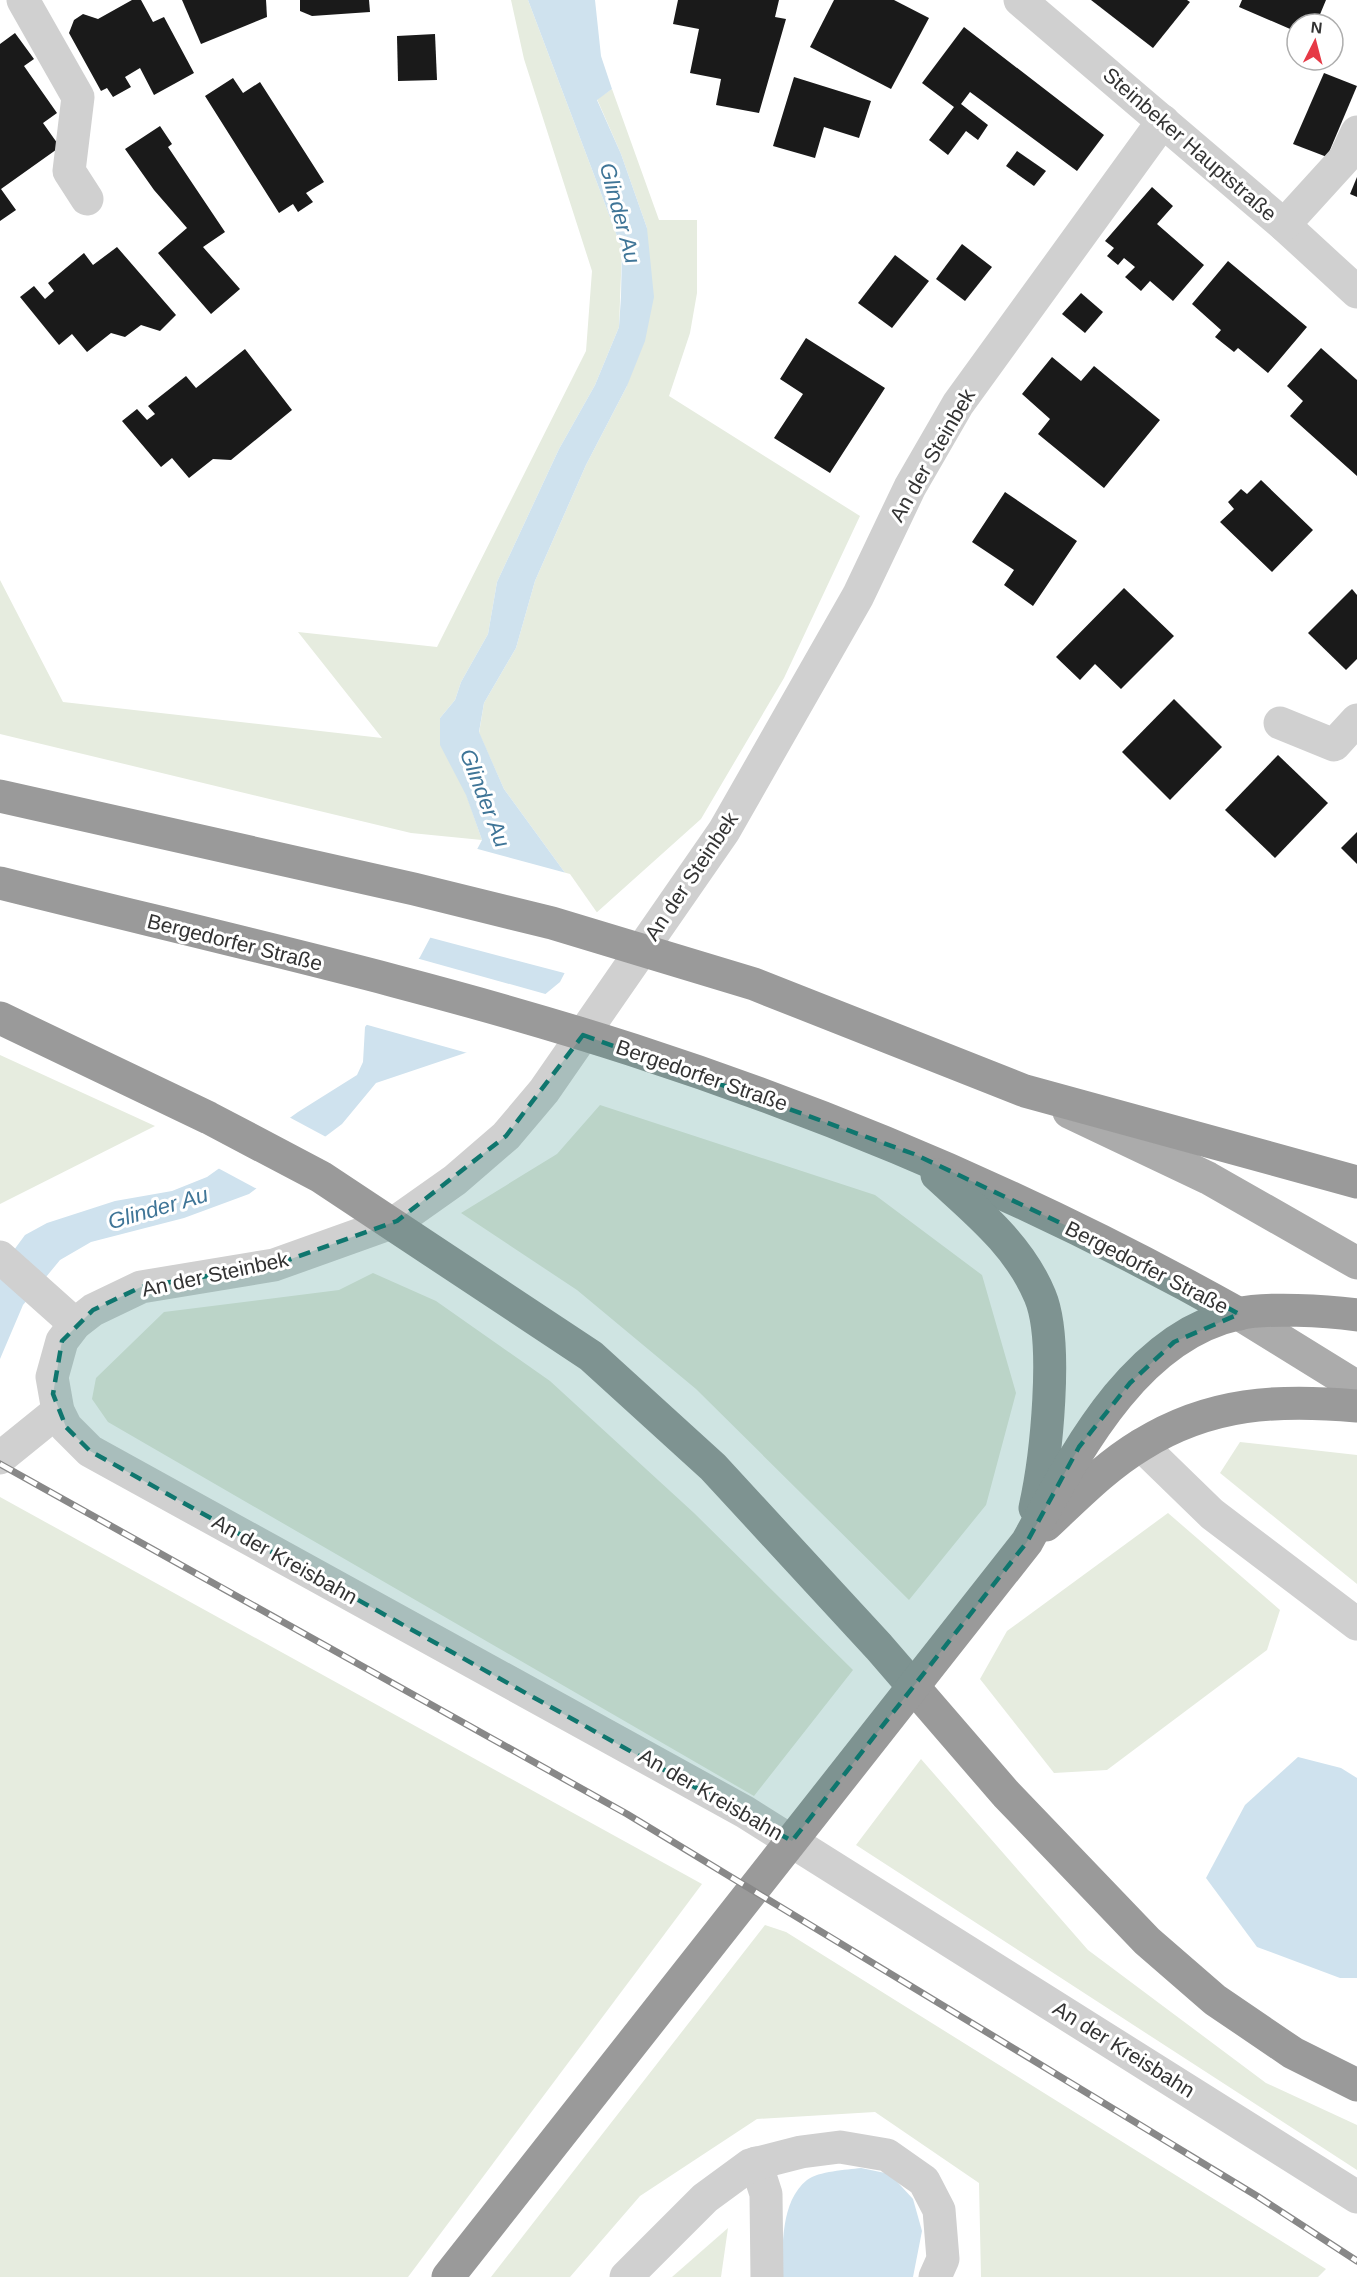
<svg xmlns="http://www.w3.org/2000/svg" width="1357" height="2277" font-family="Arial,sans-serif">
	<rect width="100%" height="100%" fill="#fff"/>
	<!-- green -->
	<g fill="#e6ecdf">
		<polygon points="511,0 528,0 622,249 619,327 595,385 559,449 497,582 488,634 461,682 455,700 440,718 482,840 411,833 0,734 0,580 63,702 382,738 298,632 437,647 586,351 592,271 524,59"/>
		<polygon points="612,89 659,220 697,220 697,293 690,333 669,396 860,516 784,678 701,819 595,914 504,789 479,733 484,703 516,648 535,581 586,465 627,386 647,228 621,154 597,99"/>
		<polygon points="0,1055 155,1126 0,1204"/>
		<polygon points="600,1105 875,1195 982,1275 1016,1393 986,1505 909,1600 696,1389 577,1290 461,1213 557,1154"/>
		<polygon points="373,1273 436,1301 550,1381 694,1513 853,1670 754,1796 108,1422 92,1399 96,1378 164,1312 339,1290"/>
		<polygon points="1240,1442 1357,1455 1357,1584 1220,1473"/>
		<polygon points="0,1497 702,1884 408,2277 0,2277"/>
		<polygon points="1168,1513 1280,1610 1267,1650 1107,1770 1054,1773 980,1679 1007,1631"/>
		<polygon points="921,1759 1088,1950 1266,2083 1357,2125 1357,2170 856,1845"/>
		<polygon points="765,1925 786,1932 1326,2269 1318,2277 981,2277 979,2183 875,2112 757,2119 640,2196 570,2277 491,2277"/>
		<polygon points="728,2228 721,2277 672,2277"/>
	</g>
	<!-- water -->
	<g fill="#cfe2ee">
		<polygon points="528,0 595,0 601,56 612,89 597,100 621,154 647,228 654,297 645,341 627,386 586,465 535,581 516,648 484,703 479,732 504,789 595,914 560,982 480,1048 376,1083 342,1124 249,1194 184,1218 91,1242 60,1260 23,1305 0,1359 0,1269 25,1235 47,1223 115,1201 172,1191 207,1177 298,1112 357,1075 363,1062 365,1027 420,957 482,840 466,795 440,745 440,718 455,700 461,682 488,634 497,582 559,449 595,385 619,327 621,296 622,249"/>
		<polygon points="1298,1757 1341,1768 1357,1778 1357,1978 1340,1978 1257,1947 1206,1878 1245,1805"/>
		<path d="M861,2168l29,6 23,25 9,32 -9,46h-131c1,-31 -2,-75 25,-97 12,-9 39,-10 54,-12z"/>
	</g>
	<!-- pier -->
	<g fill="#fff">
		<polygon points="474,848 570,874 598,914 568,974 428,937"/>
		<polygon points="416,958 549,995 482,1050 471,1054 364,1024"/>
		<polygon points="287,1116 328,1138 259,1190 216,1167"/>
	</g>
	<!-- building -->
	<g fill="#1a1a1a">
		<polygon points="132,0 141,0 153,22 164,17 194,73 154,95 140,68 125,77 131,87 113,97 107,88 101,91 69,33 74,20 83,14 98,19"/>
		<polygon points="182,0 266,0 267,17 201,44"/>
		<polygon points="300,0 369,0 370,12 312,16 300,11"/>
		<polygon points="678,0 779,0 775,17 786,19 759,113 716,105 721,79 690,73 699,29 673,24"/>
		<polygon points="834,0 894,0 929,18 891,89 810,47"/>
		<polygon points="1091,0 1187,0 1190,2 1153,48"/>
		<polygon points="1242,0 1326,0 1316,24 1297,24 1297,32 1239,7"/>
		<polygon points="964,27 1104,135 1077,171 970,92 961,104 988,125 978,140 966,131 948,155 929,140 954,107 922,83"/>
		<polygon points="15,33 34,59 24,66 57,113 43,123 60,147 1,189 16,210 0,221 0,44"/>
		<polygon points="435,34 437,80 398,81 397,36"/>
		<polygon points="1324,73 1357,86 1327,157 1293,144"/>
		<polygon points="794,77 871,101 859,138 824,127 815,158 773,146"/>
		<polygon points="233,78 243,93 260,82 324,182 306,193 313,202 298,212 293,204 279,213 205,96"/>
		<polygon points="160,126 172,144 168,147 225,232 203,247 240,289 211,314 158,253 187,228 154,190 125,149"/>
		<polygon points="1017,151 1046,171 1034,186 1006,166"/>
		<polygon points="1357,177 1357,197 1350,194"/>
		<polygon points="1152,187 1173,206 1157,224 1204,265 1173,301 1150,281 1141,291 1125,277 1135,267 1124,258 1118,265 1107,256 1114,248 1105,241"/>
		<polygon points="962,244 992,267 965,301 936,279"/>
		<polygon points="117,247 176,315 160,331 141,325 125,337 111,333 87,352 72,334 59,345 20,297 34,286 45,299 54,291 48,283 84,253 93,265"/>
		<polygon points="895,255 929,281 892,328 858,303"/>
		<polygon points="1228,261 1307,327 1268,373 1238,348 1234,352 1215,337 1221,330 1192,304"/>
		<polygon points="1081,293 1103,312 1085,333 1062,314"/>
		<polygon points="806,338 885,388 830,473 774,438 803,394 780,379"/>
		<polygon points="1321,348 1357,380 1357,476 1290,416 1303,401 1287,386"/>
		<polygon points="245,349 292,410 231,460 213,459 189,478 172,458 161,467 122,421 137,409 147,420 155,414 148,406 186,376 196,388"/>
		<polygon points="1052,357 1081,381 1094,366 1160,420 1104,488 1038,434 1050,419 1022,394"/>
		<polygon points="1261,480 1313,530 1272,572 1220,522 1234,509 1228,502 1241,489 1247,494"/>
		<polygon points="1005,492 1077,541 1033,606 1004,585 1014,570 972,542"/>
		<polygon points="1124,588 1174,636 1121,689 1095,664 1080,680 1056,657"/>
		<polygon points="1352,589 1357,595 1357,659 1346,670 1308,633"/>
		<polygon points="1174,699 1222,747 1170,800 1122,752"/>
		<polygon points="1278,755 1328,803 1275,858 1225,810"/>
		<polygon points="1357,832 1357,864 1341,848"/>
	</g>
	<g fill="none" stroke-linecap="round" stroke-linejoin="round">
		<!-- minor -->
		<g stroke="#d0d0d0" stroke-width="33">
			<polyline points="23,0 78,97 69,171 87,199"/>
			<polyline points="1020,0 1284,225 1357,292"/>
			<polyline points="1163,121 958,404 910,487 858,596 724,831 544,1091 506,1136 455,1180 397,1221 274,1265 141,1287 93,1310 75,1324 62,1341 52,1377 58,1411 66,1427 90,1451 745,1812 1357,2197"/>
			<polyline points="1284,225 1345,158 1357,132"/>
			<polyline points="1280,723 1334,745 1357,720"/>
			<polyline points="0,1257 75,1324"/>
			<polyline points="1141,1445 1212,1514 1357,1624"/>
			<polyline points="0,1458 58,1411"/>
			<polyline points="756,2163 766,2194 767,2277"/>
			<polyline points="626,2277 705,2198 750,2165 801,2152 840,2147 887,2155 924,2181 939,2210 943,2259 935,2277"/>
		</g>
		<!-- major -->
		<g stroke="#ababab" stroke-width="33">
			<polyline points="1069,1112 1208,1178 1357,1263"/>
			<polyline points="1239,1314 1357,1387"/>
		</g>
		<!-- highway -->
		<g stroke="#9a9a9a" stroke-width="33">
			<polyline points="0,796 414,889 552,923 754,984 1025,1091 1357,1182"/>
			<path d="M0,883c211,53 426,100 633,167 209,68 414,156 606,264"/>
			<polyline points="0,1018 209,1118 321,1177 591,1356 713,1467 879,1647 1006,1794 1147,1941 1215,2000 1293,2053 1357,2085"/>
			<path d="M937,1175c39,36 82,70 103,121 19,45 6,163 -5,212"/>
			<path d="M1046,1525c30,-28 60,-59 95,-80 69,-43 137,-46 216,-39"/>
			<path d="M448,2277l579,-735c47,-85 106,-205 211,-228 29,-7 89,-3 119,1"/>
		</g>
		<!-- rail casing -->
		<g stroke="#888" stroke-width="7">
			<polyline id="rail" points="0,1464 627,1814 1257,2196 1357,2261"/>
		</g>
		<!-- rail -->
		<use href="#rail" stroke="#fff" stroke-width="4.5" stroke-dasharray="14" stroke-linecap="butt"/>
	</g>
	<!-- marked area -->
	<path fill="#0f766e" fill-opacity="0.2" stroke="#0f766e" stroke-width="4.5" stroke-dasharray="12 8" stroke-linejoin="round" d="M583,1035l331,119 240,113 85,47 -65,28 -44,41 -51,64 -52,95 -235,299 -702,-390 -24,-24 -13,-33 9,-53 31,-31 48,-23 133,-22 123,-44 109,-85z"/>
	<g text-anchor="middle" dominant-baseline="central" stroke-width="6" stroke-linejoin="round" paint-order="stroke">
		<!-- street labels -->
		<g font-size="21" fill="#333" stroke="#fff">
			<text transform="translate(1190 144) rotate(41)">Steinbeker Hauptstraße</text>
			<text transform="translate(932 455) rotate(-60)">An der Steinbek</text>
			<text transform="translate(691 876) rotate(-56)">An der Steinbek</text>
			<text transform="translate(235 942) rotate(14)">Bergedorfer Straße</text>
			<text transform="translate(702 1075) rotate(19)">Bergedorfer Straße</text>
			<text transform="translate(1147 1267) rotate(27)">Bergedorfer Straße</text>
			<text transform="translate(215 1274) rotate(-12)">An der Steinbek</text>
			<text transform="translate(285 1559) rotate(29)">An der Kreisbahn</text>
			<text transform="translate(711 1794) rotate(30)">An der Kreisbahn</text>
			<text transform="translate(1124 2049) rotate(32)">An der Kreisbahn</text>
		</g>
		<!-- water labels -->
		<g font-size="22" font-style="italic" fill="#3f7597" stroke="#fff">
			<text transform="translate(620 213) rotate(75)">Glinder Au</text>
			<text transform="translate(485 798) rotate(69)">Glinder Au</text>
			<text transform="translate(158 1208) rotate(-16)">Glinder Au</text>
		</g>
	</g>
	<!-- north arrow -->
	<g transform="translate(1315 42) rotate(6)"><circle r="28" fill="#ffffff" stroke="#adadad" stroke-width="1.5"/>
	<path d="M0-4.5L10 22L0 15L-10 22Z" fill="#e63946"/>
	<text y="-9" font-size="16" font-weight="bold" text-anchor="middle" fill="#333333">N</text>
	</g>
</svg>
